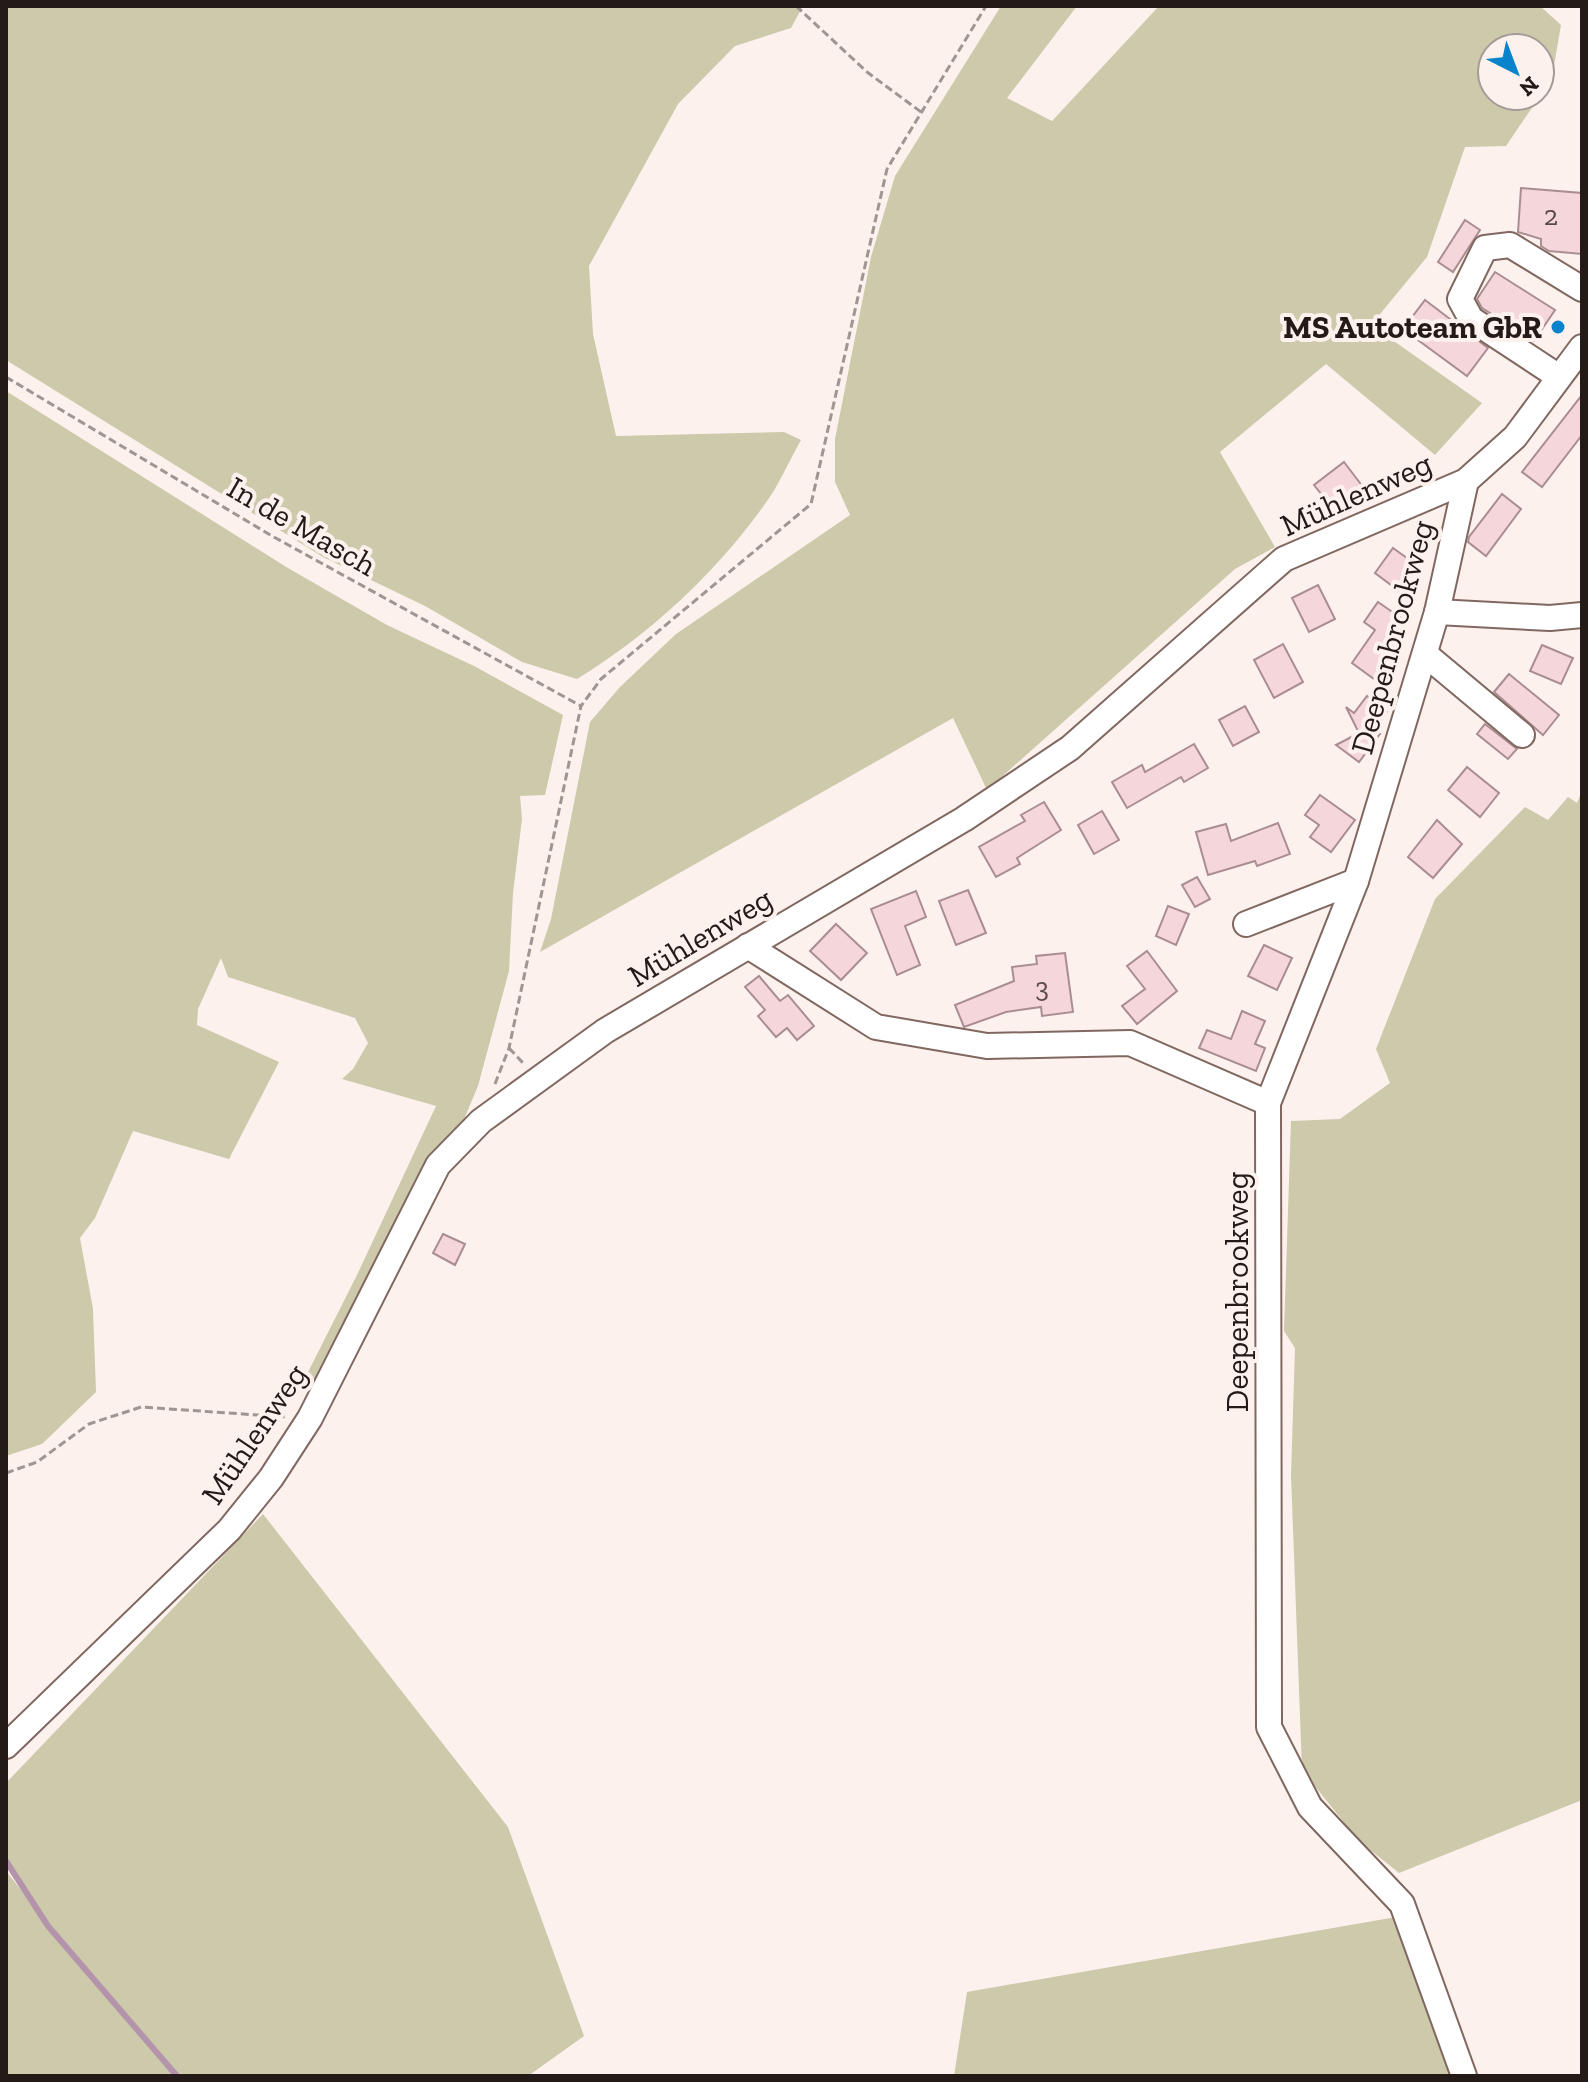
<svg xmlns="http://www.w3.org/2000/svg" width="1588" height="2082" font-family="'Zilla Slab',serif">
	<rect width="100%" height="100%" fill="#fdf1ed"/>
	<!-- green -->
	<g fill="#cdc9ab">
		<path d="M6,6h797l-12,22 -56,18 -57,58 -89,162 4,68 23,102 168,-4 17,8c-12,21 -22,45 -36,64 -50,70 -116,131 -188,175l-55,-17 -97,-56 -102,-49 -317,-197z"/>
		<polygon points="1001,6 1077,6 1007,98 1052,121 1159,6 1540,6 1561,25 1552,77 1540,95 1540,48 1492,48 1492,96 1540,96 1506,146 1465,147 1427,257 1371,325 1482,403 1435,455 1326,364 1220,452 1275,547 1235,569 987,790 953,718 540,952 551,919 590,722 620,687 676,634 850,515 835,482 835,439 871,257 895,176"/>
		<polygon points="6,391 288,568 387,625 474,666 563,715 545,795 520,796 522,819 513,893 509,971 478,1086 457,1136 413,1194 318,1379 299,1390 357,1275 436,1106 342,1079 353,1069 368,1043 355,1018 228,977 221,958 198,1009 197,1025 279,1062 229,1159 133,1131 95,1218 80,1238 93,1309 96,1392 42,1444 6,1456"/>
		<polygon points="1582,791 1582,1800 1399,1873 1358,1840 1302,1770 1291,1475 1295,1348 1284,1331 1291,1121 1340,1119 1390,1083 1376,1049 1435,899 1525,807 1548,820 1568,797 1577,803"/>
		<polygon points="263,1514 508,1827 584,2036 528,2076 6,2076 6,1871 40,1914 6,1861 6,1783"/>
		<polygon points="1396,1917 1451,2076 954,2076 967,1992"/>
	</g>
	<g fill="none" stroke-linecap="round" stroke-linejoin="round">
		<!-- stream -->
		<polyline stroke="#b494aa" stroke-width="6" points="6,1861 48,1926 177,2076"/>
	</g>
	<!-- building -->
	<g fill="#f5d7db" stroke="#a98d91" stroke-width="2">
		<polygon points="1521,188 1582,193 1582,254 1549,251 1541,246 1541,239 1518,232"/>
		<polygon points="1465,220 1480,230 1453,272 1438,262"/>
		<polygon points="1495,272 1555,310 1534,341 1482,308 1477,299"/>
		<polygon points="1425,300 1488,348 1467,376 1403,329"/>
		<polygon points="1582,395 1582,435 1542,487 1522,472"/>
		<polygon points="1344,462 1363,487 1334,510 1314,485"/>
		<polygon points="1502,494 1521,509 1486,556 1468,542 1469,537"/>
		<polygon points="1393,548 1418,566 1399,591 1375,573"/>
		<polygon points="1318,585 1335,619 1309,632 1292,598"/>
		<polygon points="1378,602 1401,618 1387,638 1398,645 1374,679 1352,663 1375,630 1364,622"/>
		<polygon points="1283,644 1303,682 1274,698 1254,660"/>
		<polygon points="1542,645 1573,658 1561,684 1530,671"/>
		<polygon points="1509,674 1559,715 1543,735 1494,692"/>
		<polygon points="1367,696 1387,712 1374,729 1380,734 1359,762 1336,745 1359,733 1346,707 1354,713"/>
		<polygon points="1245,706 1259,732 1233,746 1219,720"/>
		<polygon points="1485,724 1517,749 1508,759 1477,734"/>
		<polygon points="1194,744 1208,768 1184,782 1181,777 1127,808 1112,782 1142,765 1145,772"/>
		<polygon points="1467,767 1499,793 1480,817 1448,790"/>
		<polygon points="1320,795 1355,820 1331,852 1310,837 1319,825 1305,815"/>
		<polygon points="1044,802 1061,830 1017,858 1020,864 996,877 979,847 1025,821 1021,815"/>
		<polygon points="1102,811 1119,840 1094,854 1078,825"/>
		<polygon points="1437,820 1462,844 1433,878 1408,857"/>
		<polygon points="1278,823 1290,854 1257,866 1255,861 1208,875 1196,832 1226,824 1231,841"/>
		<polygon points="1197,877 1210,899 1195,907 1182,885"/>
		<polygon points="968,890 986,933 956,945 939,901"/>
		<polygon points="916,891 926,917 905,926 920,965 897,975 871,909"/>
		<polygon points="1168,906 1189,914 1176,945 1156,936"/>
		<polygon points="836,924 867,953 841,980 810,951"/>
		<polygon points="1264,945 1292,958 1277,990 1248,976"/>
		<polygon points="1147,951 1177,991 1137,1024 1122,1006 1145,989 1127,966"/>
		<polygon points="1065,953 1073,1012 1042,1016 1041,1007 1006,1012 964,1027 955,1005 1014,981 1012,967 1037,964 1036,956"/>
		<polygon points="759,976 780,1001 788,995 814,1026 797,1040 787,1028 776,1037 758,1016 765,1010 745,987"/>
		<polygon points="1242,1011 1265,1021 1255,1044 1265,1048 1256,1071 1199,1048 1207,1030 1231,1039"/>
		<polygon points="443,1234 465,1244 455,1265 433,1253"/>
	</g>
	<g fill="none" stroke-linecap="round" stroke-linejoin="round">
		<!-- minor casing -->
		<g stroke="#806860" stroke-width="28">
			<g id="minor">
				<polyline points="1559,377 1471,319 1460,299 1485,248 1510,245 1582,289"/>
				<polyline points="1437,612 1550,618 1582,615"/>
				<polyline points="1425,654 1522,735"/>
				<polyline points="1246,924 1356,881"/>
				<polyline points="748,946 876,1027 987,1046 1130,1043 1268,1103"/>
				<polyline points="6,1746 229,1530 271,1478 310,1418 438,1165 481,1121 605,1031 964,819 1070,748 1284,559 1466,481 1515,437 1582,347"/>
				<polyline points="1464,2076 1402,1904 1310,1807 1269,1727 1268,1103 1356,881 1437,612 1466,481"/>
			</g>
		</g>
		<!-- path -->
		<g stroke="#a09591" stroke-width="3" stroke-dasharray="8 4" stroke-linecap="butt">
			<polyline points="796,6 867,72 921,112"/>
			<polyline points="6,377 272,536 581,706"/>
			<polyline points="509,1048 523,1063"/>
			<polyline points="495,1084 509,1048 581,706 601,679 811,504 887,169 986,6"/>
			<polyline points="6,1473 37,1462 89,1424 141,1407 287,1417"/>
		</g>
		<!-- minor -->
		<use href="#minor" stroke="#fff" stroke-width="24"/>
	</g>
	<!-- markers -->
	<circle fill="#0683cb" stroke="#fdf1ed" stroke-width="3" cx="1558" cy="327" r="8"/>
	<g text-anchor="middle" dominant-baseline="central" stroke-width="8" stroke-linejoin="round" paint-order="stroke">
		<!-- number labels -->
		<g font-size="28" fill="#584948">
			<text x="1551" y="215">2</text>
			<text x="1042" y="987">3</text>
		</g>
		<!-- poi labels -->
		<g font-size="32" font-weight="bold" fill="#241a17" stroke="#fdf1ed" text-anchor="end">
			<text x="1542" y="327">MS Autoteam GbR</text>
		</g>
		<!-- street labels -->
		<g font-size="32" fill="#241a17" stroke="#fdf1ed">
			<text transform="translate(1356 494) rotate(-24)">Mühlenweg</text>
			<text transform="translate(302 526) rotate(30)">In de Masch</text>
			<text transform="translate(1392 637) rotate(-75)">Deepenbrookweg</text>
			<text transform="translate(700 937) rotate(-31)">Mühlenweg</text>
			<text transform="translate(1237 1292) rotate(-90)">Deepenbrookweg</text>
			<text transform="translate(254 1434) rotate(-56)">Mühlenweg</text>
		</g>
	</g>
	<!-- border -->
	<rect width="1588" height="2082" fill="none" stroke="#241a17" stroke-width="16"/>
	<!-- north arrow -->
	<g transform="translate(1516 72) rotate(138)"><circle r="38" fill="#fdf1ed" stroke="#a69b97" stroke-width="2"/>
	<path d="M0-6L14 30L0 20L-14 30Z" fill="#0683cb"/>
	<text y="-12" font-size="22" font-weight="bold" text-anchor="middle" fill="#241a17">N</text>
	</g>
</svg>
